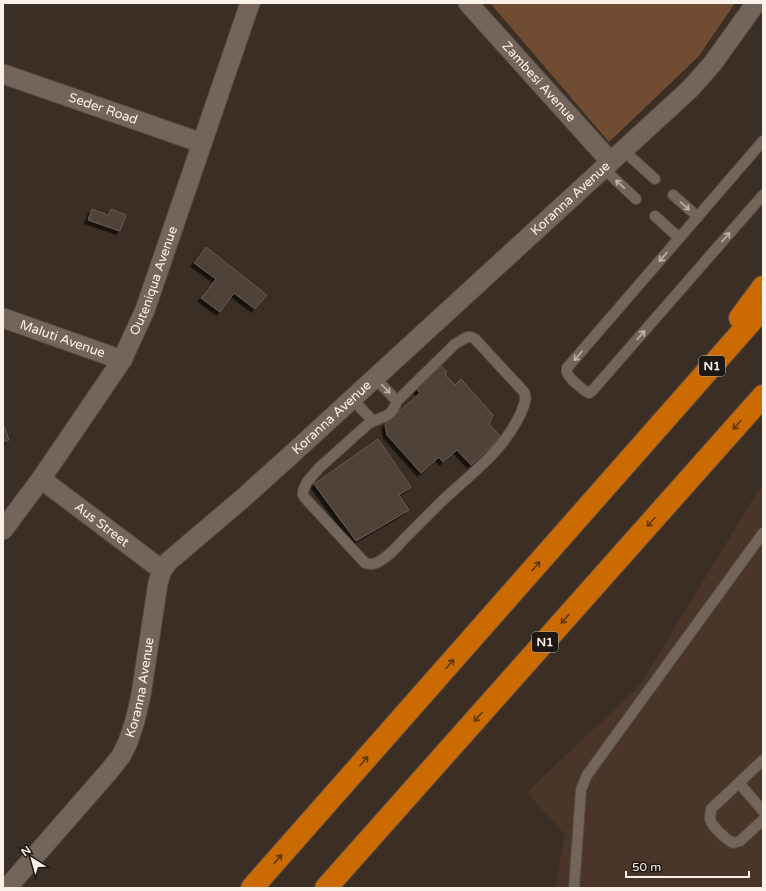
<svg xmlns="http://www.w3.org/2000/svg" width="766" height="891" font-family="'Varela Round',sans-serif">
	<defs>
		<filter id="shadow"><feDropShadow dx="-3.5" dy="3.5" stdDeviation="0" flood-color="#0009"/></filter>
	</defs>
	<rect width="100%" height="100%" fill="#3b2e25"/>
	<!-- built -->
	<polygon fill="#493629" points="763,485 763,888 555,888 565,835 527,792 640,685 756,494"/>
	<!-- green -->
	<polygon fill="#704c33" points="490,3 735,3 699,56 609,142"/>
	<!-- building -->
	<g fill="#504339" stroke="#695a50" filter="url(#shadow)">
		<polygon points="92,209 108,215 111,209 126,215 120,231 88,220"/>
		<polygon points="206,247 267,295 255,309 234,293 220,312 201,298 216,279 194,263"/>
		<polygon points="440,364 447,372 445,374 455,385 461,379 493,415 489,424 501,437 471,465 457,450 443,462 439,457 421,473 387,435 385,424 420,393 414,387"/>
		<polygon points="3,423 9,440 3,442"/>
		<polygon points="378,439 411,487 399,495 409,510 356,541 314,484"/>
	</g>
	<g fill="none" stroke-linecap="round" stroke-linejoin="round">
		<!-- lane casing -->
		<g stroke="#564b43" stroke-width="12">
			<g id="lane">
				<path d="M763,141l-196,227c0,1 0,2 0,4 1,6 16,18 22,21l3,-2 171,-196"/>
				<polyline points="623,150 655,179"/>
				<polyline points="603,168 636,199"/>
				<polyline points="673,195 698,217"/>
				<polyline points="655,216 679,238"/>
				<path d="M467,337h4l4,2 49,53c4,7 -1,15 -4,23 -18,37 -48,58 -77,85 -13,13 -26,26 -39,39 -8,9 -17,19 -28,24 -4,2 -7,1 -11,0l-60,-65 -2,-3v-4l4,-9 12,-14 49,-44c16,-10 21,-3 29,-23l58,-57z"/>
				<polyline points="375,378 397,401"/>
				<polyline points="352,399 373,421"/>
				<path d="M763,760l-52,49c0,3 -1,7 -1,10 2,8 16,20 23,24l7,-2 23,-21"/>
				<polyline points="739,783 763,811"/>
				<polyline points="574,888 581,790 587,775 763,533"/>
			</g>
		</g>
		<!-- street casing -->
		<g stroke="#564b43" stroke-width="21">
			<g id="street">
				<path id="s1" d="M468,3l142,158"/>
				<path id="s2" d="M3,74l199,69"/>
				<path id="s3" d="M3,318l119,42"/>
				<path id="s4" d="M41,479l121,91"/>
				<path id="s5" d="M3,530l38,-51 81,-119 23,-50 105,-307"/>
				<path id="s6" d="M7,888l103,-118 11,-14 7,-14 7,-21 6,-26 17,-112 4,-13 7,-9 73,-62 50,-45 398,-365 23,-26 43,-60"/>
			</g>
		</g>
		<!-- highway casing -->
		<g stroke="#564b43" stroke-width="24">
			<g id="highway">
				<polyline points="740,318 763,287"/>
				<polyline points="252,888 763,308"/>
				<polyline points="326,888 763,396"/>
			</g>
		</g>
		<!-- lane -->
		<use href="#lane" stroke="#74655b" stroke-width="10"/>
		<!-- street -->
		<use href="#street" stroke="#74655b" stroke-width="19"/>
		<!-- highway -->
		<use href="#highway" stroke="#ca6a00" stroke-width="22"/>
	</g>
	<!-- one-way arrows -->
	<defs><path id="oneway-shaft" d="M-6 0H5M1.5-3L5.5 0L1.5 3" fill="none" stroke-width="1.6" stroke-linecap="round" stroke-linejoin="round"/></defs>
	<g stroke="#beb2aa">
		<use href="#oneway-shaft" transform="translate(620 184) rotate(-137)"/>
		<use href="#oneway-shaft" transform="translate(685 206) rotate(41)"/>
		<use href="#oneway-shaft" transform="translate(726 237) rotate(-49)"/>
		<use href="#oneway-shaft" transform="translate(663 257) rotate(131)"/>
		<use href="#oneway-shaft" transform="translate(641 335) rotate(-49)"/>
		<use href="#oneway-shaft" transform="translate(578 356) rotate(131)"/>
		<use href="#oneway-shaft" transform="translate(386 389) rotate(46)"/>
	</g>
	<g stroke="#63390c">
		<use href="#oneway-shaft" transform="translate(737 425) rotate(132)"/>
		<use href="#oneway-shaft" transform="translate(651 522) rotate(132)"/>
		<use href="#oneway-shaft" transform="translate(536 566) rotate(-49)"/>
		<use href="#oneway-shaft" transform="translate(565 619) rotate(132)"/>
		<use href="#oneway-shaft" transform="translate(450 664) rotate(-49)"/>
		<use href="#oneway-shaft" transform="translate(478 717) rotate(132)"/>
		<use href="#oneway-shaft" transform="translate(364 761) rotate(-49)"/>
		<use href="#oneway-shaft" transform="translate(278 859) rotate(-49)"/>
	</g>
	<g text-anchor="middle" dominant-baseline="central" stroke-width="4" stroke-linejoin="round" paint-order="stroke">
		<!-- shield labels -->
		<g fill="#1e1814" stroke="#b8b0aa" stroke-width="1">
			<rect x="699" y="356" width="26" height="20" rx="3"/>
			<rect x="532" y="632" width="26" height="20" rx="3"/>
		</g>
		<g font-size="12" font-weight="bold" fill="#faf1eb">
			<text x="712" y="366">N1</text>
			<text x="545" y="642">N1</text>
		</g>
		<!-- street labels -->
		<g font-size="13" fill="#faf1eb" stroke="#1e1814">
			<text stroke="none"><textPath href="#s1" startOffset="106">Zambesi Avenue</textPath></text>
			<text stroke="none"><textPath href="#s2" startOffset="106">Seder Road</textPath></text>
			<text stroke="none"><textPath href="#s6" startOffset="918">Koranna Avenue</textPath></text>
			<text stroke="none"><textPath href="#s5" startOffset="293">Outeniqua Avenue</textPath></text>
			<text stroke="none"><textPath href="#s3" startOffset="63">Maluti Avenue</textPath></text>
			<text stroke="none"><textPath href="#s6" startOffset="594">Koranna Avenue</textPath></text>
			<text stroke="none"><textPath href="#s4" startOffset="76">Aus Street</textPath></text>
			<text stroke="none"><textPath href="#s6" startOffset="246">Koranna Avenue</textPath></text>
		</g>
	</g>
	<!-- border -->
	<rect width="766" height="891" fill="none" stroke="#faf1eb" stroke-width="8"/>
	<!-- north arrow -->
	<g transform="translate(32 859) rotate(323)" stroke="#1e1814" stroke-width="3" paint-order="stroke">
	<path d="M0-3L7 15L0 10L-7 15Z" fill="#faf1eb"/>
	<text y="-6" font-size="11" font-weight="bold" text-anchor="middle" fill="#faf1eb">N</text>
	</g>
	<!-- scale -->
	<path d="M626 871v6h123v-6" fill="none" stroke="#faf1eb" stroke-width="2"/>
	<text x="632" y="871" font-size="12" fill="#faf1eb" stroke="#1e1814" stroke-width="3" paint-order="stroke">50 m</text>
</svg>
